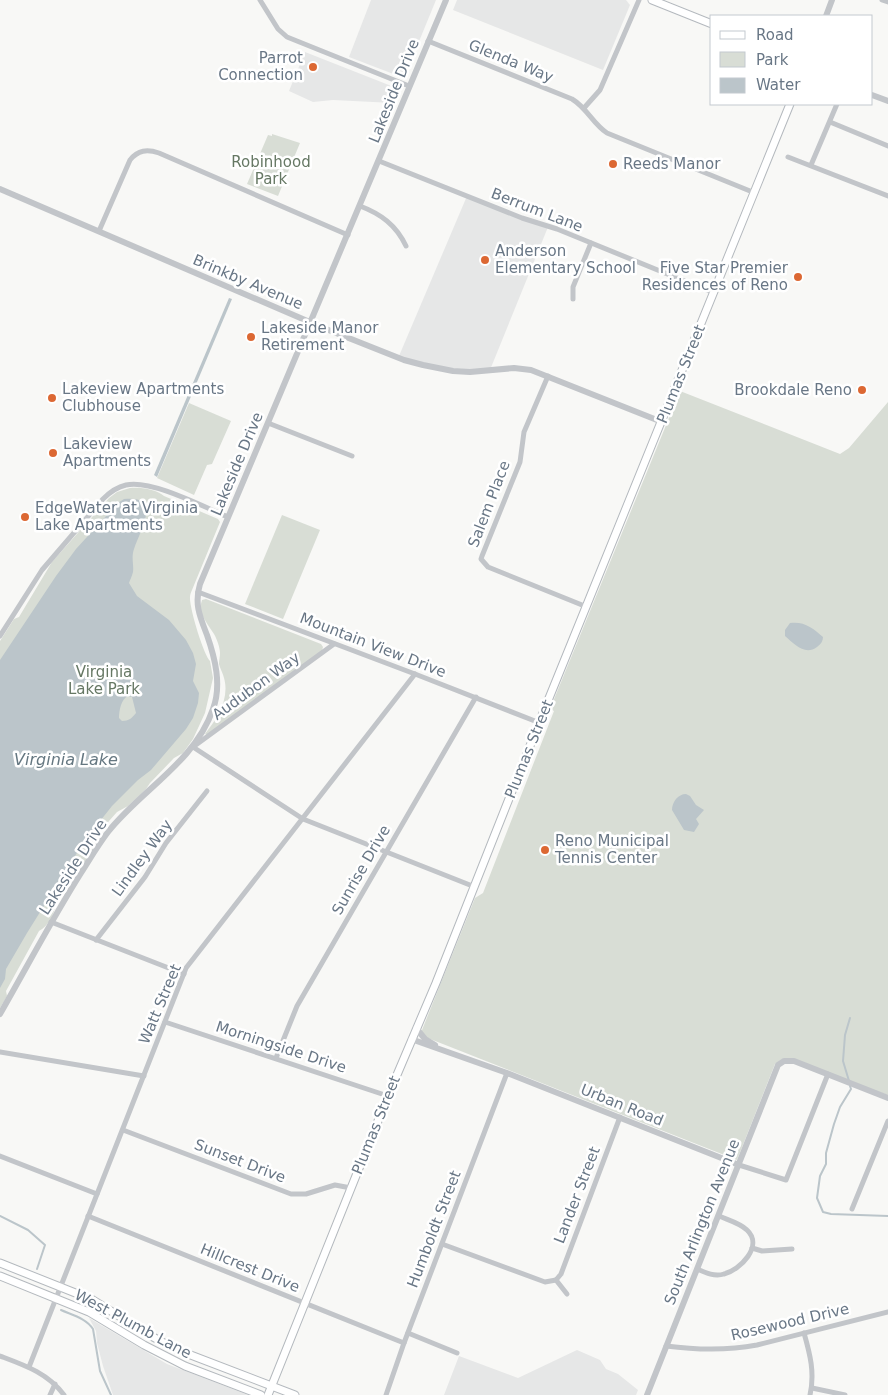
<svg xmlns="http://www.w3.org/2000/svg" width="888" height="1395" font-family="'DejaVu Sans',sans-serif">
	<rect width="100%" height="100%" fill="#f8f8f6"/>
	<!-- built -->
	<g fill="#e6e7e7">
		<polygon points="371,0 436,0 404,78 349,57"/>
		<polygon points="457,0 626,0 630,5 603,70 453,10"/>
		<polygon points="305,52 399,89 393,103 333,100 313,102 289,91"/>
		<polygon points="467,196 548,227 490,370 437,368 399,356"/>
		<polygon points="89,1318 167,1364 248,1395 113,1395 103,1366 97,1343 96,1331"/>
		<polygon points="577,1350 600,1360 606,1369 618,1374 638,1390 636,1395 444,1395 459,1356 518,1378"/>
	</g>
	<!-- green -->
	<g fill="#d8ddd5">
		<polygon points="272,134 300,143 278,196 247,184 268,135 272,136"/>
		<polygon points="680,391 840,454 849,448 888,402 888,1095 782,1059 775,1064 737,1160 420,1035 475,898 483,893 554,711 550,709"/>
		<polygon points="189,403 231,421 212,464 207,465 194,495 157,478"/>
		<path d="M130,488c10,-1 26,1 34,8l54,23 2,3 -28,68c-1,2 -2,5 -2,7 -1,10 14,59 20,64l3,17 -8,35 -12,26 -10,14 -9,5 -24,25 -4,6 -18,17 -11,6 -8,9 -10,14 -4,11 -13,20 -5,2 -22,35c1,9 -7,24 -16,28l-33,60 1,5 -7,12v-367l14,-22 5,-2 33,-55 57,-64 8,-6z"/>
		<polygon points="282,515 320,530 283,619 245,604"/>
		<path d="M206,599l115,45 2,3 -1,4 -115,84 -2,-1c12,-15 25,-35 19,-56 -1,-5 -4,-9 -5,-14 0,-4 1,-7 1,-11 0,-5 -3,-14 -6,-19 -6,-10 -17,-21 -12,-34z"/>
	</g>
	<!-- water -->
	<g fill="#bbc5ca" fill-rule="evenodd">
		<polygon points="229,298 232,299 157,477 154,475"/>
		<path d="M124,499c39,-4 16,31 10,50 -3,9 0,15 -1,23 -1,4 -3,8 -4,11l8,13 32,24 17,20 7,13 3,11 -3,17 6,12 -1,10 -5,15 -7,11 -35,41 -13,10 -26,26 -27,34 -58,93 -21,36 -1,10 -5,9v-328l56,-84 20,-27 42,-46zM128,696l4,1 4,16c-4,5 -7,8 -14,8l-3,-3c0,-7 2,-19 9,-22z"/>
		<path d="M790,623c14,-2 23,5 33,14 0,4 -2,7 -6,10 -12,9 -23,-3 -32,-11v-6z"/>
		<path d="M686,794l4,2 6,9 8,5 -8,9 3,5 -5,8 -10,-2 -12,-20c0,-8 6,-16 14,-16z"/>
	</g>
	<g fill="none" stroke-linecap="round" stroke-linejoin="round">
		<!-- stream -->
		<g stroke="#bbc5ca" stroke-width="2">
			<polyline points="849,1081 843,1061 845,1035 850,1018"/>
			<polyline points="850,1086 851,1089 840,1107 834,1124 826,1153 826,1164 820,1176 817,1198 823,1212 831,1214 888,1216"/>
			<polyline points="0,1216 28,1230 45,1245 37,1269"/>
			<path d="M61,1310c11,5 25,8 32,19l7,42 11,24"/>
		</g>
		<!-- secondary casing -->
		<g stroke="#b4b9be" stroke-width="9">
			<g id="secondary">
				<polyline points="652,0 712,24"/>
				<polyline points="0,1263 93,1300 153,1337 175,1349 295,1395"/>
				<polyline points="0,1276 89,1312 144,1345 185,1366 261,1395"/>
				<polyline points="268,1395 388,1096 436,983 545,708 790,104"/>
			</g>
		</g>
		<!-- minor -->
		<g stroke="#c2c5c9" stroke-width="5">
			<polyline points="260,0 278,29 287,37 409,86"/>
			<polyline points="882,0 888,2"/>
			<path d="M428,41l144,58c15,9 21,25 35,34l148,60"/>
			<polyline points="584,108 600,90 639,0"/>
			<polyline points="830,122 888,146"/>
			<polyline points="788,157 888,196"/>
			<polyline points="379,161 522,218 557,229 714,293"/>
			<polyline points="811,165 837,104"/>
			<path d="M360,206c21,8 36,19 46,40"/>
			<path d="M99,231l31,-71c8,-10 17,-11 29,-7l189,82"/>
			<polyline points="573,299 573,287 591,243"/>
			<polyline points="548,376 524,432 520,462 482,556 481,559 488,567 587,607"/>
			<polyline points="268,423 352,456"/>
			<polyline points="198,592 415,674 540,723"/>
			<path d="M0,636l42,-66 61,-71c6,-6 14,-12 23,-14 25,-6 78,22 102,32"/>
			<polyline points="334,644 193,747 303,819 475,887"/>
			<polyline points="51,922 184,974"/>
			<polyline points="96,940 145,877 166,843 207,791"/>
			<polyline points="165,1022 388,1096"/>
			<polyline points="0,1052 144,1076"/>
			<polyline points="276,1058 297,1006 476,697"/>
			<polyline points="123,1130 291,1194 306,1194 335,1185 351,1188"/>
			<polyline points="0,1156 97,1194"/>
			<polyline points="739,1165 786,1180 828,1074"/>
			<polyline points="852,1209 888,1121"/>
			<polyline points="88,1216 404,1343"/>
			<polyline points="442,1244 545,1282 556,1280"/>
			<polyline points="752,1248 762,1251 792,1249"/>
			<path d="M697,1269c9,4 18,8 27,5 16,-4 40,-28 23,-44 -7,-7 -19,-10 -28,-14"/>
			<polyline points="556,1280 561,1274 620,1117"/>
			<polyline points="556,1280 567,1294"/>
			<polyline points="408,1333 457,1353"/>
			<path d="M804,1333c6,21 11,40 6,62"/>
			<path d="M666,1346c31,4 60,5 91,-1l131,-33"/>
			<path d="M0,1356c24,9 48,17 64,39"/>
			<polyline points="29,1367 186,968 415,674"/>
			<polyline points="812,1388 845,1395"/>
			<polyline points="50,1395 55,1384"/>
			<polyline points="386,1395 404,1343 507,1073"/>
		</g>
		<!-- tertiary -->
		<g stroke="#c2c5c9" stroke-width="6">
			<polyline points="826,16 832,0"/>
			<polyline points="872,95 888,101"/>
			<polyline points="0,189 326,329 404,360 423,365 453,371 470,372 514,368 531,370 662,422"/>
			<path d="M0,1014c27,-47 52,-95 81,-141 9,-14 17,-28 27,-41 33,-42 87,-70 105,-123 9,-24 2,-51 -6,-74 -7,-18 -13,-31 -7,-51l246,-584"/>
			<polyline points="416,1028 425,1039 435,1045"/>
			<polyline points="411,1039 507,1073 739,1165"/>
			<polyline points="647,1395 778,1065 784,1061 794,1061 888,1098"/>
		</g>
		<!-- secondary -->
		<use href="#secondary" stroke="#fff" stroke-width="7"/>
	</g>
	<!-- markers -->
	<g fill="#dc6833" stroke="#fff" stroke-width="2">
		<circle cx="313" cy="67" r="5"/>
		<circle cx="613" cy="164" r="5"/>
		<circle cx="485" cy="260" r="5"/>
		<circle cx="798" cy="277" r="5"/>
		<circle cx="251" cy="337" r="5"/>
		<circle cx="862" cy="390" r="5"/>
		<circle cx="52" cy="398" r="5"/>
		<circle cx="53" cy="453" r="5"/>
		<circle cx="25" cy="517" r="5"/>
		<circle cx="545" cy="850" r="5"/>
	</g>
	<g text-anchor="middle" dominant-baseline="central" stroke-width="5" stroke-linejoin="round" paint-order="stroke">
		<!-- poi labels -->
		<g font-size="15" fill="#697786" stroke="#fff" text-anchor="start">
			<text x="303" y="58" text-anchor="end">Parrot<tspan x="303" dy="17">Connection</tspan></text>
			<text x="623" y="164">Reeds Manor</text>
			<text x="495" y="251">Anderson<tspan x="495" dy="17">Elementary School</tspan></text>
			<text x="788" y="268" text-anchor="end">Five Star Premier<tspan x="788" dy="17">Residences of Reno</tspan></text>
			<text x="261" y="328">Lakeside Manor<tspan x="261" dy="17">Retirement</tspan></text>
			<text x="62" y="389">Lakeview Apartments<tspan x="62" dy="17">Clubhouse</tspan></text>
			<text x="852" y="390" text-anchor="end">Brookdale Reno</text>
			<text x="63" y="444">Lakeview<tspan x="63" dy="17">Apartments</tspan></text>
			<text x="35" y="508">EdgeWater at Virginia<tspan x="35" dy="17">Lake Apartments</tspan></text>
			<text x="555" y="841">Reno Municipal<tspan x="555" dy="17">Tennis Center</tspan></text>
		</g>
		<!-- street labels -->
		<g font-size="15" fill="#697786" stroke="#fff">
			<text transform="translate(511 61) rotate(22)">Glenda Way</text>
			<text transform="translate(394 91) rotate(-68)">Lakeside Drive</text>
			<text transform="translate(537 210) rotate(21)">Berrum Lane</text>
			<text transform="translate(248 282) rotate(23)">Brinkby Avenue</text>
			<text transform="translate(681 374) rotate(-68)">Plumas Street</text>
			<text transform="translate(237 464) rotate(-67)">Lakeside Drive</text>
			<text transform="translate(489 504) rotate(-69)">Salem Place</text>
			<text transform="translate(373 645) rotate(21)">Mountain View Drive</text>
			<text transform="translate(256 686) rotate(-36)">Audubon Way</text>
			<text transform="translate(529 749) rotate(-68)">Plumas Street</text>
			<text transform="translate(142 858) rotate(-54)">Lindley Way</text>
			<text transform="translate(73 867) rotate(-57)">Lakeside Drive</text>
			<text transform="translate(361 870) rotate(-60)">Sunrise Drive</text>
			<text transform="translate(160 1004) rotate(-67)">Watt Street</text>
			<text transform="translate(281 1047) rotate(18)">Morningside Drive</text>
			<text transform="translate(622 1105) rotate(22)">Urban Road</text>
			<text transform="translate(376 1125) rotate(-68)">Plumas Street</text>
			<text transform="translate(240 1161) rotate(21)">Sunset Drive</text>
			<text transform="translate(577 1195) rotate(-69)">Lander Street</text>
			<text transform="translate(702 1222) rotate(-68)">South Arlington Avenue</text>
			<text transform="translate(434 1229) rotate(-69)">Humboldt Street</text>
			<text transform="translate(250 1268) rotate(22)">Hillcrest Drive</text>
			<text transform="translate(790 1322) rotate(-13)">Rosewood Drive</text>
			<text transform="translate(133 1324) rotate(28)">West Plumb Lane</text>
		</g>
		<!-- park labels -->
		<g font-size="15" fill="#667864" stroke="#fff">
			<text x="271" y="162">Robinhood<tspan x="271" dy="17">Park</tspan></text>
			<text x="104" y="672">Virginia<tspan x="104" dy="17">Lake Park</tspan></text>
		</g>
		<!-- water labels -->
		<g font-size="16" font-style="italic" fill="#657781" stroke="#fff">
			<text x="66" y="759">Virginia Lake</text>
		</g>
	</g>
	<!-- legend -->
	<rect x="710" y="15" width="162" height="90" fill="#ffffff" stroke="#c3c9cf"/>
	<rect x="720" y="31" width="25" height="8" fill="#ffffff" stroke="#c3c9cf"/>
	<text x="756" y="40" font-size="15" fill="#697786">Road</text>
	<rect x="720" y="52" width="25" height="15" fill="#d8ddd5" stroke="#c3c9cf"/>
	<text x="756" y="65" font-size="15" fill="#697786">Park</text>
	<rect x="720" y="78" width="25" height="15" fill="#bbc5ca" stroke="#c3c9cf"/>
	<text x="756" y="90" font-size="15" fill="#697786">Water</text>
</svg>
